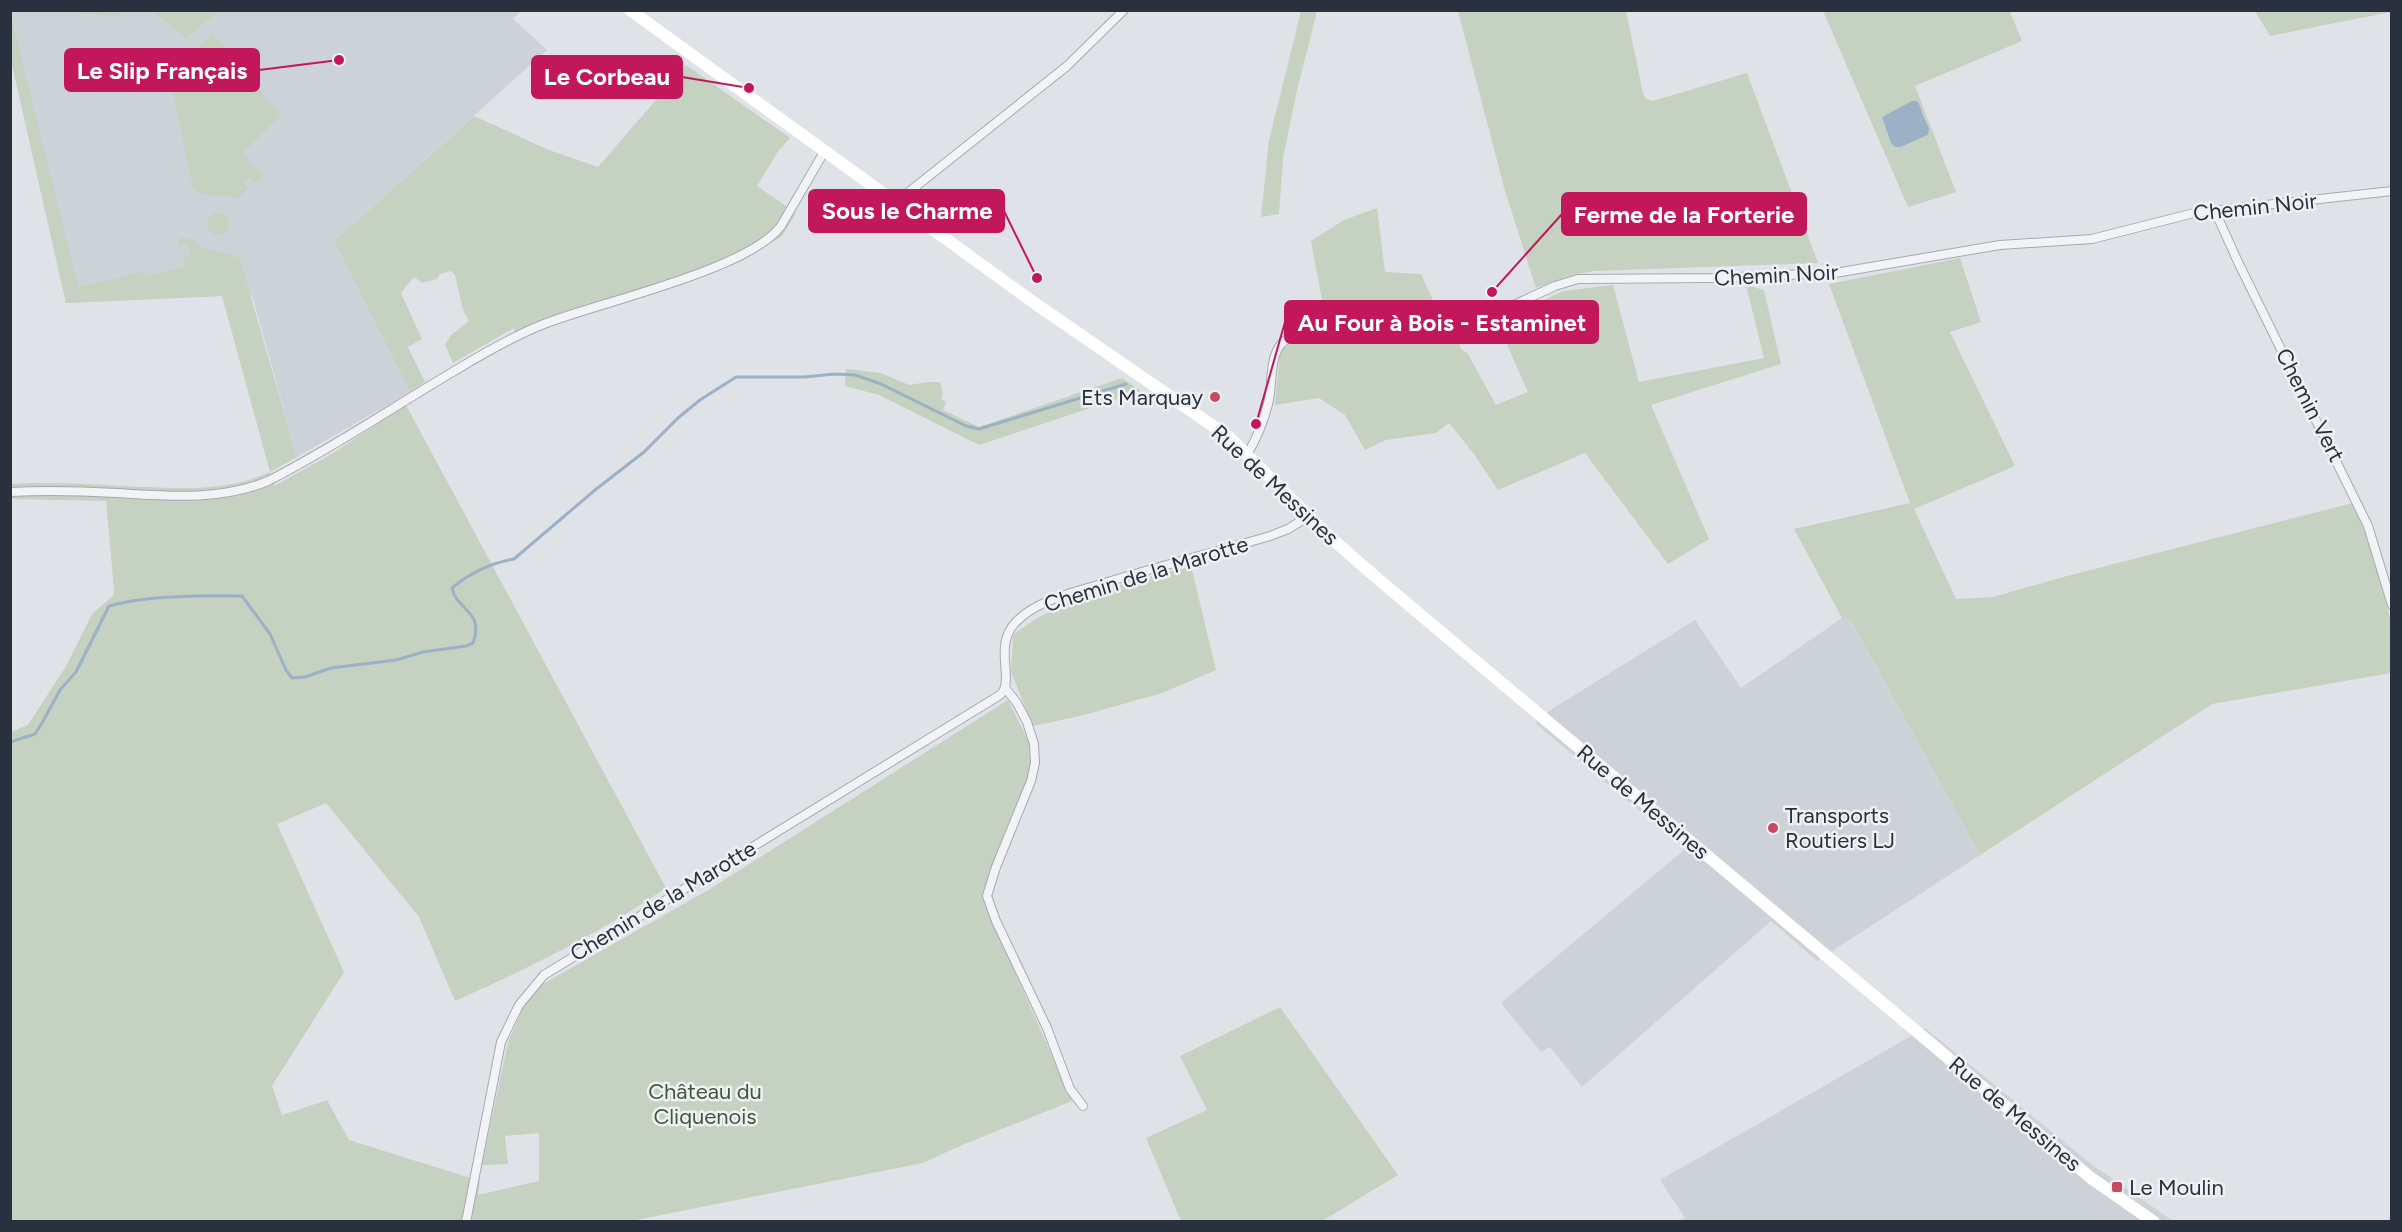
<svg xmlns="http://www.w3.org/2000/svg" width="2402" height="1232" font-family="Figtree,sans-serif">
	<rect width="100%" height="100%" fill="#dfe3e8"/>
	<!-- built -->
	<g fill="#cdd2d9">
		<polygon points="10,11 56,11 118,17 125,11 152,11 186,39 220,11 521,11 513,19 547,50 334,241 410,392 297,457 252,295 224,303 222,296 66,303 11,60"/>
		<polygon points="1848,617 1980,855 1817,961 1771,921 1582,1087 1550,1047 1541,1052 1501,1003 1685,849 1535,723 1552,709 1695,620 1741,688 1842,618"/>
		<polygon points="1925,1028 2091,1164 2173,1221 1677,1221 1685,1218 1660,1180"/>
	</g>
	<!-- green -->
	<g fill="#c5d1c1" fill-rule="evenodd">
		<polygon points="2391,10 2391,12 2270,36 2255,11"/>
		<path d="M10,11l68,276 65,-15 2,4 40,-10 -2,-8 8,-2 -4,-12 -8,1 -1,-4 4,-3c13,-1 15,8 26,11 12,4 21,2 32,10l57,198 -27,15 4,14 56,-31 76,-50 260,483c-68,46 -137,80 -211,113l-36,-84 -93,-114 -49,21 67,148 -72,114 10,29 45,-15 22,40 131,41 -2,14 61,-14v-48l-34,3 3,28 -26,1 26,-123 15,-34 13,-20 174,-99 298,-189 21,42 2,29 -48,121 3,15 86,194 -110,44 -39,18 -292,58h-620v-489l17,-7 38,-59 26,-52 21,-18 1,-7 -8,-88 -95,-2v-15l23,-1c30,0 59,1 89,3 49,2 102,7 147,-14l-48,-176 -156,7 -55,-243z"/>
		<polygon points="56,11 125,11 118,17"/>
		<polygon points="152,11 220,11 186,39"/>
		<polygon points="1301,11 1317,11 1297,90 1283,158 1279,214 1261,217 1269,140"/>
		<polygon points="1458,11 1626,11 1643,93 1646,99 1653,101 1747,73 1818,263 1595,271 1572,275 1536,288 1505,191"/>
		<path d="M1823,11h196l-9,1 12,29 -107,45 41,106 -48,15zM1914,101c9,6 15,24 14,34l-27,12 -19,-30z"/>
		<polygon points="213,34 281,115 243,153 263,176 255,183 249,177 243,182 249,188 237,198 201,194 193,188 170,78 171,70"/>
		<polygon points="686,65 790,138 779,150 757,186 796,213 782,236 742,261 649,294 553,322 517,340 514,328 453,363 445,345 451,335 469,321 463,310 455,275 451,271 440,274 437,279 422,283 414,277 401,293 422,339 408,347 425,382 410,392 334,241 474,116 549,150 598,167"/>
		<polygon points="1377,208 1385,272 1421,274 1443,322 1377,331 1327,327 1311,241 1344,220"/>
		<circle cx="218" cy="224" r="11"/>
		<polygon points="1960,258 1981,322 1950,332 2015,466 1914,509 1956,599 1993,597 2067,576 2353,503 2370,545 2391,621 2391,673 2212,704 1980,855 1849,618 1842,618 1794,529 1910,503 1829,284"/>
		<polygon points="1613,285 1639,382 1764,358 1746,285 1764,290 1781,364 1651,405 1709,539 1668,564 1585,453 1498,490 1474,454 1449,423 1436,433 1386,440 1365,450 1345,415 1319,398 1275,405 1280,351 1290,344 1424,339 1453,331 1461,349 1468,354 1496,405 1528,392 1497,322 1563,291"/>
		<polygon points="846,369 881,373 909,385 929,382 940,382 943,394 941,399 946,402 943,410 979,427 1122,378 1141,391 979,445 879,395 845,386"/>
		<path d="M1191,566l25,104 -54,23 -78,22 -51,11 -22,-54 2,-37c51,-40 117,-52 178,-69z"/>
		<polygon points="1280,1007 1398,1175 1322,1221 1181,1221 1146,1138 1207,1110 1180,1056"/>
	</g>
	<!-- water -->
	<polygon fill="#9cb1c6" points="1912,101 1917,101 1919,104 1929,129 1928,135 1901,147 1895,147 1891,143 1882,117"/>
	<g fill="none" stroke-linecap="round" stroke-linejoin="round">
		<!-- stream -->
		<path stroke="#9cb1c6" stroke-width="3" d="M10,742l25,-8 7,-11 18,-33 16,-18 33,-66c38,-11 93,-11 133,-10l28,38 16,36 6,8 13,-1 26,-9 65,-8 27,-8 43,-6 7,-3c12,-32 -17,-33 -21,-55 18,-15 39,-25 62,-29l81,-69 49,-38 34,-34 22,-18 36,-23h68l31,-3 20,1 26,9 85,42 13,3 147,-45"/>
		<!-- street casing -->
		<g stroke="#a5aab2" stroke-width="10">
			<g id="street">
				<polyline points="895,203 1067,66 1124,10"/>
				<polyline points="2215,211 2238,262 2368,526 2392,605"/>
				<path d="M1248,453c9,-15 17,-36 21,-53 4,-19 -1,-52 20,-62h94l27,-4 82,-19 63,-29 23,-7 136,-1 121,-5 165,-28 92,-6 102,-26 198,-22"/>
				<path d="M10,492c36,-2 72,-1 107,1 51,3 103,8 151,-12 65,-33 125,-74 188,-111 28,-17 57,-34 88,-46 56,-22 204,-54 237,-98l43,-74"/>
				<polyline points="1006,689 1017,703 1027,722 1034,744 1035,763 1031,781 996,867 987,896 996,921 1047,1028 1070,1089 1083,1106"/>
				<path d="M466,1222l35,-180 18,-37 25,-30 456,-280c16,-14 -8,-49 16,-73 20,-21 55,-29 82,-37 57,-18 115,-32 172,-49l18,-7 21,-13"/>
			</g>
		</g>
		<!-- street -->
		<use href="#street" stroke="#f2f3f6" stroke-width="8"/>
		<!-- secondary -->
		<polyline stroke="#fff" stroke-width="12" points="630,10 1033,302 1229,437 1331,538 1378,579 2091,1178 2154,1222"/>
	</g>
	<!-- markers -->
	<g fill="#c64b61" stroke="#eff2f5" stroke-width="2">
		<circle cx="1215" cy="397" r="6"/>
		<circle cx="1773" cy="828" r="6"/>
		<rect x="2111" y="1181" width="12" height="12" rx="3"/>
	</g>
	<g text-anchor="middle" dominant-baseline="central" stroke-width="5" stroke-linejoin="round" paint-order="stroke">
		<!-- street labels -->
		<g font-size="22" fill="#29313e" stroke="#eff2f5">
			<text transform="translate(2255 207) rotate(-6)">Chemin Noir</text>
			<text transform="translate(1776 275) rotate(-3)">Chemin Noir</text>
			<text transform="translate(2310 405) rotate(63)">Chemin Vert</text>
			<text transform="translate(1275 485) rotate(43)">Rue de Messines</text>
			<text transform="translate(1146 574) rotate(-17)">Chemin de la Marotte</text>
			<text transform="translate(1643 802) rotate(40)">Rue de Messines</text>
			<text transform="translate(663 901) rotate(-31)">Chemin de la Marotte</text>
			<text transform="translate(2015 1114) rotate(40)">Rue de Messines</text>
		</g>
		<!-- poi labels -->
		<g font-size="22" fill="#29313e" stroke="#eff2f5" text-anchor="start">
			<text x="1203" y="397" text-anchor="end">Ets Marquay</text>
			<text x="1785" y="815">Transports<tspan x="1785" dy="25">Routiers LJ</tspan></text>
			<text x="2129" y="1187">Le Moulin</text>
		</g>
		<!-- park labels -->
		<g font-size="22" fill="#3e5937" stroke="#eff2f5">
			<text x="705" y="1091">Château du<tspan x="705" dy="25">Cliquenois</tspan></text>
		</g>
	</g>
	<!-- callouts -->
	<path fill="none" stroke="#c2185b" stroke-width="2" d="M339 60L259 70M749 88L682 77M1037 278L1004 211M1492 292L1562 214M1256 424L1285 322"/>
	<g fill="#c2185b" stroke="#eff2f5" stroke-width="2">
		<circle cx="339" cy="60" r="6"/>
		<circle cx="749" cy="88" r="6"/>
		<circle cx="1037" cy="278" r="6"/>
		<circle cx="1492" cy="292" r="6"/>
		<circle cx="1256" cy="424" r="6"/>
	</g>
	<g fill="#c2185b" stroke="#c2185b" stroke-width="2">
		<rect x="65" y="49" width="194" height="42" rx="6"/>
		<rect x="532" y="56" width="150" height="42" rx="6"/>
		<rect x="809" y="190" width="195" height="42" rx="6"/>
		<rect x="1562" y="193" width="244" height="42" rx="6"/>
		<rect x="1285" y="301" width="313" height="42" rx="6"/>
	</g>
	<g font-size="24" text-anchor="middle" font-weight="bold" fill="#fff">
		<text x="162" y="79">Le Slip Français</text>
		<text x="607" y="85">Le Corbeau</text>
		<text x="907" y="219">Sous le Charme</text>
		<text x="1684" y="223">Ferme de la Forterie</text>
		<text x="1442" y="331">Au Four à Bois - Estaminet</text>
	</g>
	<!-- border -->
	<rect width="2402" height="1232" fill="none" stroke="#29313e" stroke-width="24"/>
</svg>
